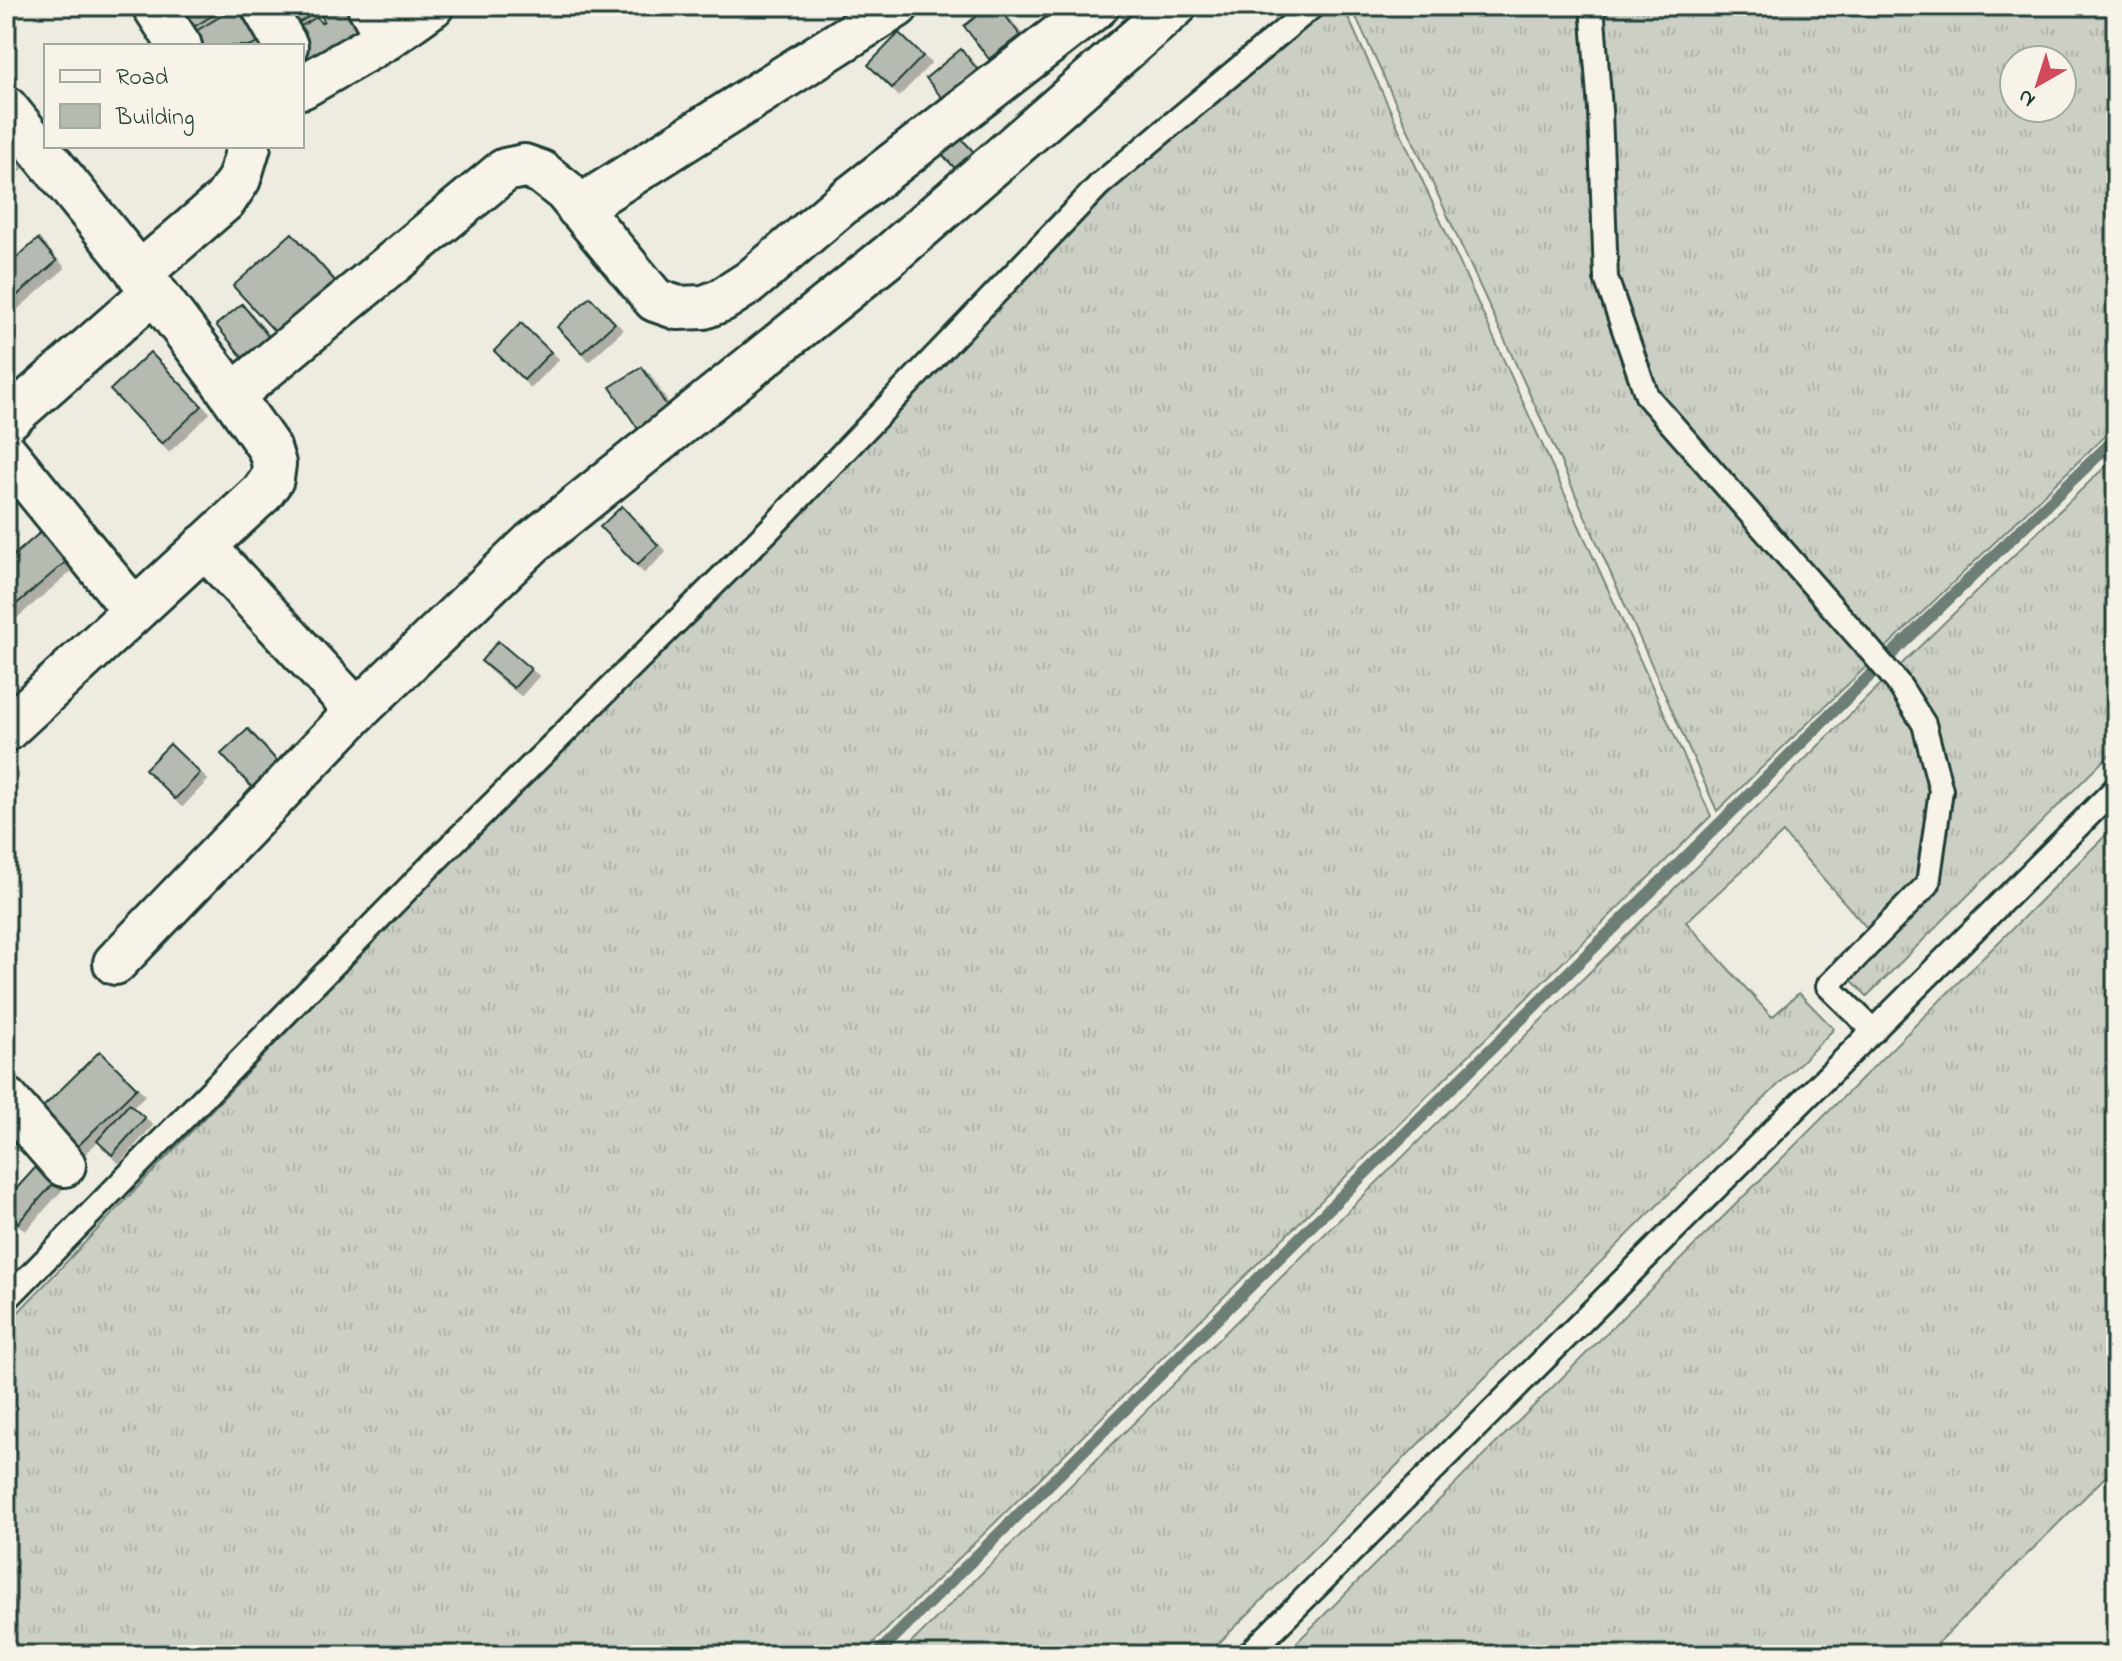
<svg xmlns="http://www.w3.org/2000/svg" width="2122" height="1661" font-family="'Indie Flower',sans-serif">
	<defs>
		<pattern id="grass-tufts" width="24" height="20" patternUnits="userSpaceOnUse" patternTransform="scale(2)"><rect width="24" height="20" fill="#cccfc4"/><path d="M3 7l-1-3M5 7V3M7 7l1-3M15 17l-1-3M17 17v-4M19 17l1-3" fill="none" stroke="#afb3a9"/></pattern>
		<filter id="shadow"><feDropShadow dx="7" dy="7" stdDeviation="0" flood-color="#0004"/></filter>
	</defs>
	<rect width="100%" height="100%" fill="#eeece1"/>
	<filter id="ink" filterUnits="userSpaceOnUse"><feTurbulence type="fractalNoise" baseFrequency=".0125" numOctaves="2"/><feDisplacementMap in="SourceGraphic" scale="16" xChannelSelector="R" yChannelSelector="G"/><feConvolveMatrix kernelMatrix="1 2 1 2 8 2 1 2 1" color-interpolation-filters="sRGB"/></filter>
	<g filter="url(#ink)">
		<!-- grass -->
		<g fill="url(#grass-tufts)" stroke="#76867c" stroke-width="2" fill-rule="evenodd">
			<polygon points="1331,6 1343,6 1711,816 861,1655 6,1655 6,1325 383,931 825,488 1107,193 1286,40"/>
			<path d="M1351,6h765v419l-399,386 -157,-351zM2014,60h48v48h-48z"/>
			<polygon points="2116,456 2116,748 1867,996 1833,961 1867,928 1783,833 1686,922 1772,1017 1799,993 1834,1029 1207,1655 899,1655 1879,686"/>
			<polygon points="2116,825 2116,1466 1926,1655 1284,1655"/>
		</g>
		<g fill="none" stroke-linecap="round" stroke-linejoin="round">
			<!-- stream -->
			<polyline stroke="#6c7e74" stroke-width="12" points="876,1655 1907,639 2116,438"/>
		</g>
		<!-- building -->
		<g fill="#b5bbb0" stroke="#1f3d34" stroke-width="2" filter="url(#shadow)">
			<polygon points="165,6 228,6 182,34"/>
			<polygon points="238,6 260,6 275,32 252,46 191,46 186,37"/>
			<polygon points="265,6 314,6 310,8 313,14 281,33"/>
			<polygon points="335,6 361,6 377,33 343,54 335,42 329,45 337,57 302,65 302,46 284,36 317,17 321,23 324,21 321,15"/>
			<polygon points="990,6 998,6 1020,35 989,59 964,26"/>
			<polygon points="899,33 923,56 892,88 868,65"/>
			<polygon points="961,49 985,79 950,108 926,78"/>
			<polygon points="956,133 985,164 967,181 938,150"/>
			<polygon points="6,135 24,152 6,171"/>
			<polygon points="292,233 336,282 278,335 233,286"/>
			<polygon points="38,239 57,261 7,304 6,267"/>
			<polygon points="590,297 615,323 582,353 557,327"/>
			<polygon points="242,304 269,337 243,358 216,325"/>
			<polygon points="521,323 551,352 524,380 494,351"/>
			<polygon points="150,352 202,406 162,444 110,390"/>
			<polygon points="642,367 673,416 642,435 610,387"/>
			<polygon points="622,506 658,545 637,565 600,527"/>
			<polygon points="42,531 68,560 6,613 6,562"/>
			<polygon points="498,641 531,669 514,688 481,661"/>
			<polygon points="248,729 287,772 260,796 221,754"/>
			<polygon points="170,744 200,773 175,799 145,769"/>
			<polygon points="100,1051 137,1088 76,1148 39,1111"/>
			<polygon points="129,1104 145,1118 112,1155 97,1141"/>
			<polygon points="36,1167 54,1183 18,1223 6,1211 6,1200"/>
		</g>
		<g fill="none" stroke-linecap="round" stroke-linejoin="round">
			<!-- service casing -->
			<g stroke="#1f3d34" stroke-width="28">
				<g id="service">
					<polyline points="1592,6 1600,110 1606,278 1647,396 1870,650 1898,683 1924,724 1941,790 1928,884 1828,986 1874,1031"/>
					<polyline points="6,1300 435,861 769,530 1099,185 1313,6"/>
					<polyline points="1248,1655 2116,788"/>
				</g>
			</g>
			<!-- minor casing -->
			<g stroke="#1f3d34" stroke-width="48">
				<g id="minor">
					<polyline points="154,6 180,46"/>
					<polyline points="263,6 286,46"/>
					<polyline points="369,6 387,38"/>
					<polyline points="302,87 387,38 432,6"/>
					<polyline points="6,108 154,291 217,374 269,448 274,464 272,479 262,493 6,730"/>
					<polyline points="578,208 897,6"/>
					<polyline points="139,274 225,200 239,179 249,146"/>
					<polyline points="233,395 505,170 524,166 541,172 565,191 655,300 678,308 704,307 722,300 750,282 842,204 1097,6"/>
					<polyline points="6,421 154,291"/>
					<polyline points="6,453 134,610"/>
					<polyline points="204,546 357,711"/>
					<polyline points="115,963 357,711 532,543 891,254 1175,6"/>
					<polyline points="6,1099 64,1165"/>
				</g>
			</g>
			<!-- service -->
			<use href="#service" stroke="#f7f3e8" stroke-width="22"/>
			<!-- minor -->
			<use href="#minor" stroke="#f7f3e8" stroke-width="42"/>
		</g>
	</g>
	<!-- margin -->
	<rect width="2122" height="1661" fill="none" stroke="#f7f3e8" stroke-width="32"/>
	<rect x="16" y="16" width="2090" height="1629" fill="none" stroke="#1f3d34" stroke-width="3" filter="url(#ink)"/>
	<!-- legend -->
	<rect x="44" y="44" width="260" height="104" fill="#f7f3e8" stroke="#a1aaa0" stroke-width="2"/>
	<rect x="60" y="70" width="40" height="12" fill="#f7f3e8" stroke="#a1aaa0" stroke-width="2"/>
	<text x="116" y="84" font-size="24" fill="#1f3d34">Road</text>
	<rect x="60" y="104" width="40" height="24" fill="#b5bbb0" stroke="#a1aaa0" stroke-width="2"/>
	<text x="116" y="124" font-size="24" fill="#1f3d34">Building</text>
	<!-- north arrow -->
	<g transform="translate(2038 84) rotate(219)"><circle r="38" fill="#f7f3e8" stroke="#a1aaa0" stroke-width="2"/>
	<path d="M0-6L14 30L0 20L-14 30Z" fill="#d1495b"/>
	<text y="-12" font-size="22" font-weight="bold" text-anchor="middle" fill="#1f3d34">N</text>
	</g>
</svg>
